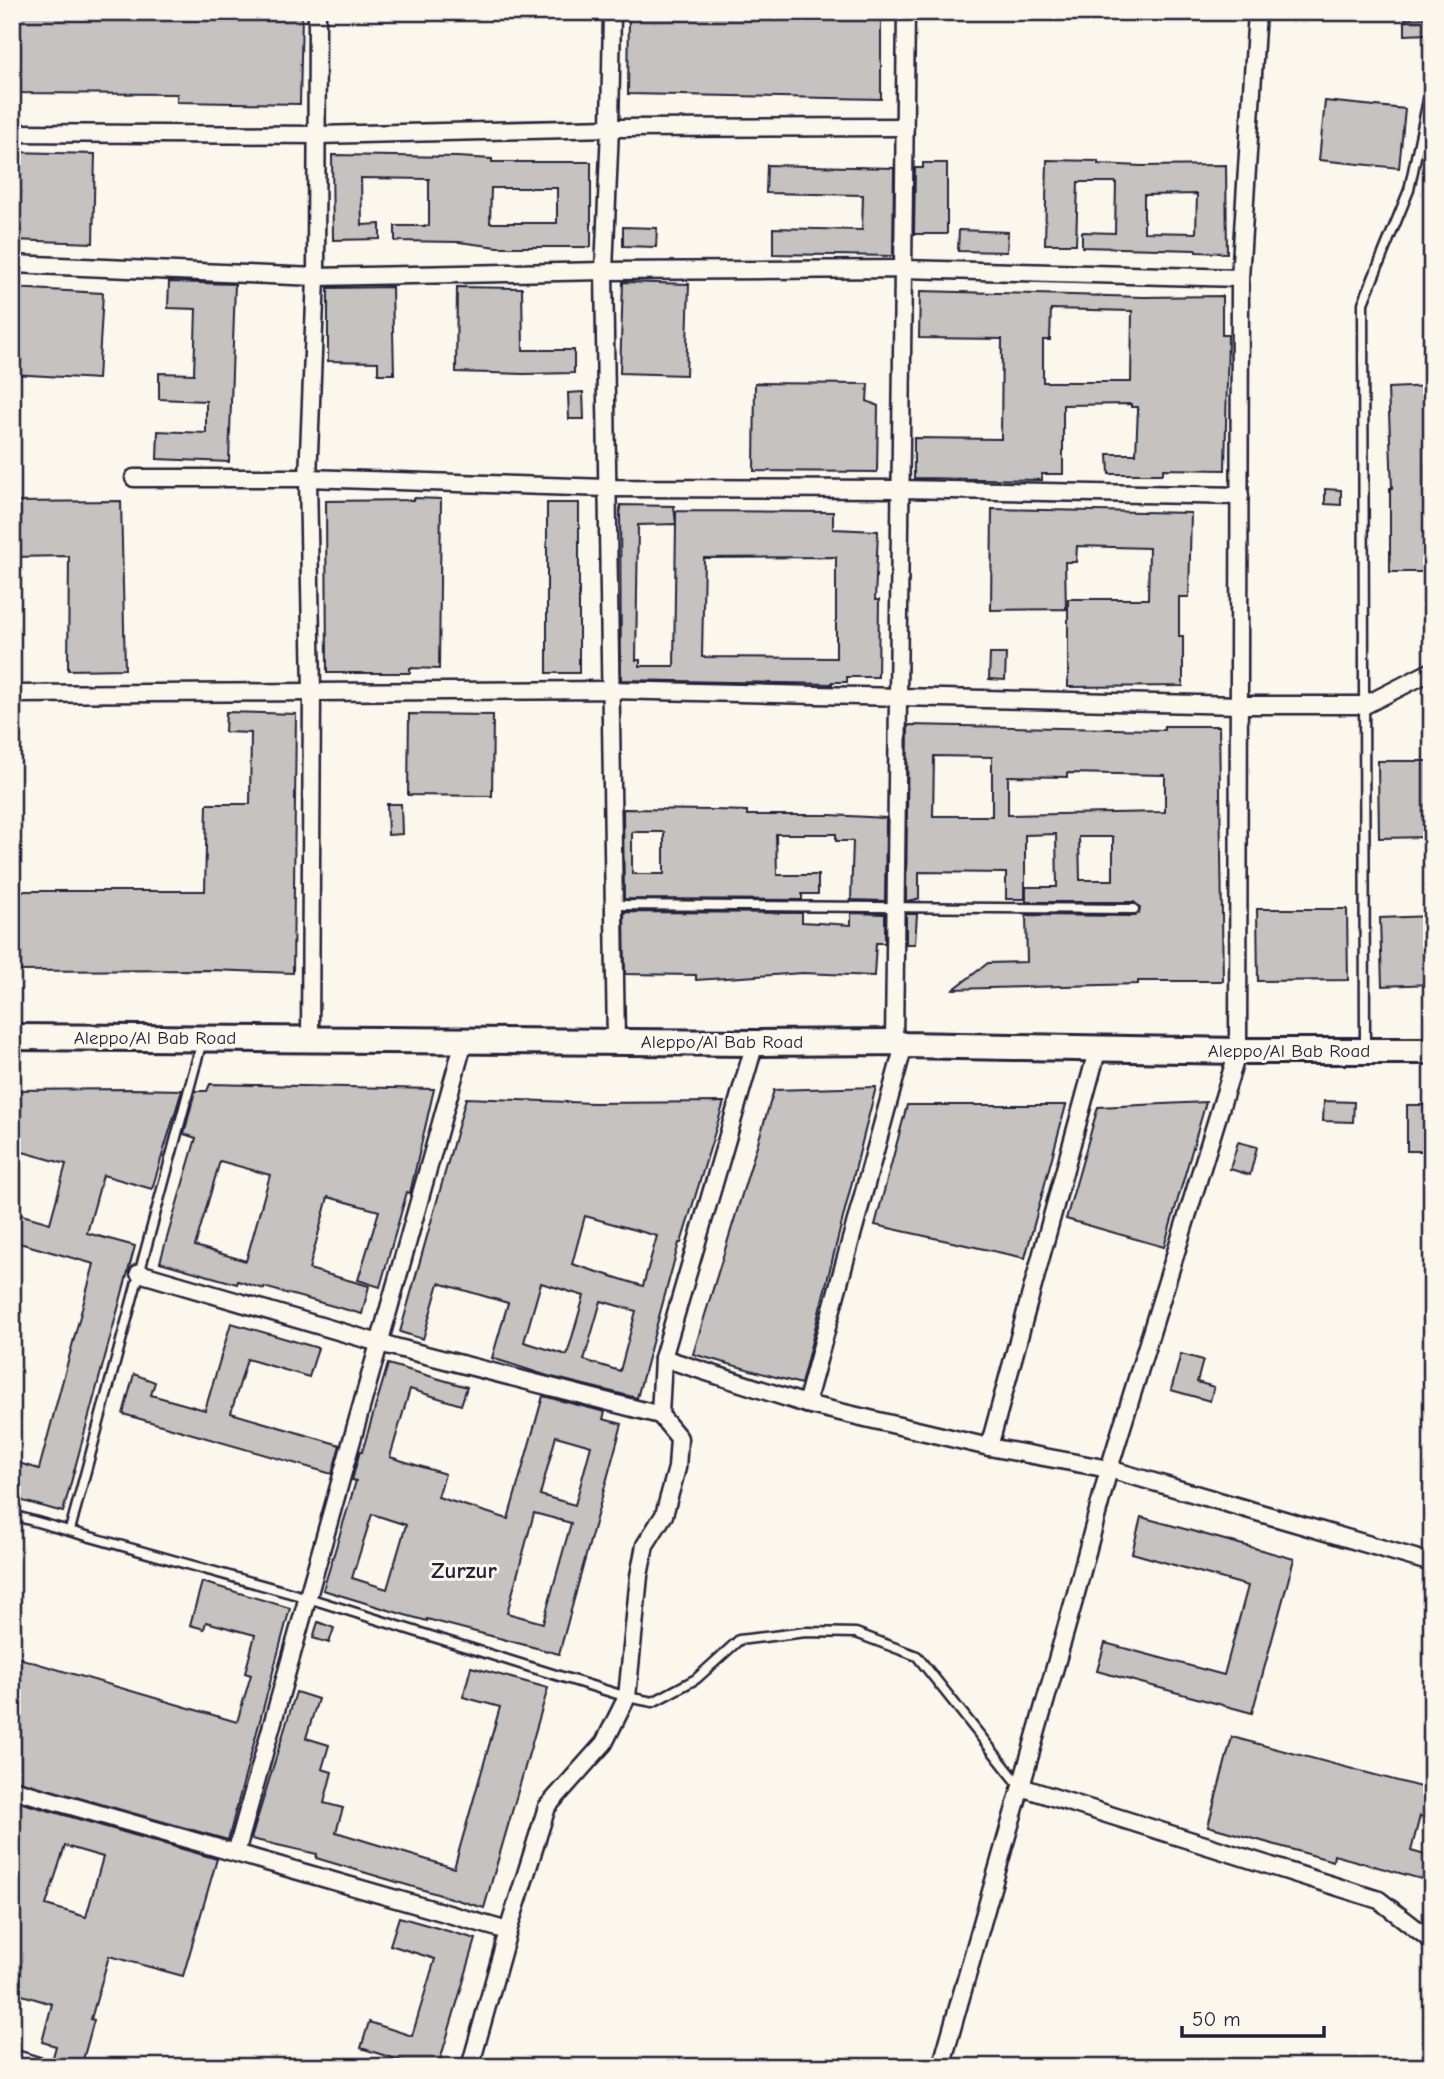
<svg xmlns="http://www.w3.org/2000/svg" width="1444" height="2079" font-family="'Comic Neue',sans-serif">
	<rect width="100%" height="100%" fill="#fbf7ec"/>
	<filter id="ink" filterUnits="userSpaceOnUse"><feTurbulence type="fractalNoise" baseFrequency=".0143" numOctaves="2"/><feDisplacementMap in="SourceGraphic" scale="14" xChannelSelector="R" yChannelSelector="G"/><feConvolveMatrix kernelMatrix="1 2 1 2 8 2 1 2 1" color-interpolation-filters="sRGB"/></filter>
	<g filter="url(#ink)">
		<!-- building -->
		<g fill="#c6c2c0" stroke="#22223b" stroke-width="2" fill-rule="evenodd">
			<polygon points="12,12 302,12 300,104 177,102 177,94 12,93"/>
			<polygon points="629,12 881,12 881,99 628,94"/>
			<polygon points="1428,18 1429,34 1405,35 1405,19"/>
			<polygon points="1325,101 1405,109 1399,168 1319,160"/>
			<polygon points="12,152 95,154 93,243 12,240"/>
			<path d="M332,155l125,2 35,2v3h99v85h-94l-38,-5 -64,-1v-15h34v-47l-68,-1 1,47 18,-1v15l-47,1zM491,188h66v35h-67z"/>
			<path d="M1047,160l51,1v3l44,2 84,-1 1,88 -31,-1v-2l-114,-3v-15l33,1 1,-51h-38l-2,62h-31zM1197,194l-1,39 -52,-1v-37z"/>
			<polygon points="923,163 947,163 947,234 914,234 915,168 923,168"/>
			<polygon points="767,165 894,168 893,256 773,254 773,228 862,230 863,195 766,193"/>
			<polygon points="623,227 657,228 656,247 623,246"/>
			<polygon points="959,230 1008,232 1007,252 958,251"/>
			<polygon points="169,282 235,284 229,462 157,459 158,431 206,433 206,401 159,399 159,373 194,374 196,309 168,308"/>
			<polygon points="623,282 689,284 686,375 620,373"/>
			<polygon points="392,287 394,374 378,374 378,362 328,361 328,288"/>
			<polygon points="457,287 522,288 523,350 574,350 574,373 523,374 456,372"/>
			<polygon points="12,288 103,293 98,379 12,374"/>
			<path d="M920,291l224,6 78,-1v39h6l-3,135 -62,-1v5h-54l-1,-20h28l2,-47h-7v-3l-68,1v69h-21v6l-128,-2v-40l87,1 1,-100 -83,-1zM1051,309l81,2 -1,71h-88v-42h7z"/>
			<polygon points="755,383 868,384 867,401 878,406 877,472 754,471"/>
			<polygon points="1432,386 1432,466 1426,466 1427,537 1432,537 1432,572 1390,572 1390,488 1392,488 1388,388"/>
			<polygon points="583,392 584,419 569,419 568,393"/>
			<polygon points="1325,489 1341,490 1341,505 1325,504"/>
			<polygon points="414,498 441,499 439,669 410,668 410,673 327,673 326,501 414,500"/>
			<polygon points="121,501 125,669 68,670 69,556 12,557 12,502"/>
			<rect x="547" y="503" width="32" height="170"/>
			<path d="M620,505l54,1 2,18v-13l157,1v17l45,2 -3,69h4l-1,77h-31v5h-15v2l-211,-4zM676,524l-2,142h-34v-6h-4l2,-135zM836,557v101l-134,-1 2,-99z"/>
			<polygon points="992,509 1191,513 1189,597 1179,597 1179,636 1183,636 1183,686 1068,687 1068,599 1148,599 1149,548 1077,546 1076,562 1065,562 1066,609 991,610"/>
			<polygon points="990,654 1006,654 1005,680 989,679"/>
			<polygon points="226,712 296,714 293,973 212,970 12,971 12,891 205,891 207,804 250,804 251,733 225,732"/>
			<polygon points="409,714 493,715 492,796 408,795"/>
			<path d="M908,725l256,5v-4h55l4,255h-85v3l-184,5 34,-26 39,-1 -1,-47 108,1 5,-3 1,-5 -6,-6h-108v-15h31l-1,-53 -31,1v64h-19v-26l-87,-1v27l-13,2zM934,756l58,1v59h-59zM1067,773l98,2v37l-157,3v-39l59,1zM1079,837h34v43h-33z"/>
			<polygon points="1378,761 1432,761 1432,837 1379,838"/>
			<polygon points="387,804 401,804 402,834 388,835"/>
			<path d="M623,809l91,1 33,1v4h83l56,3 -1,83 -34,-1 2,-59h-17v-7h-60l1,41h41v19h-16v6l-178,-1zM632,832h32v42h-32z"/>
			<polygon points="1257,909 1347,909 1348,980 1258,981"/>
			<polygon points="624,912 802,913 802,922 851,925 851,913 885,914 885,943 876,943 874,976 803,973 696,980 696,975 625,974"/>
			<polygon points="906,914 917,914 915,944 906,944"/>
			<polygon points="1432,916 1432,984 1382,986 1380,918"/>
			<path d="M210,1084l224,5 -24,104 -3,-1 -27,95 -22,-7 21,-69 -51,-14 -19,72 60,17 -7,28 -98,-27v2l-26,-8 -1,3 -77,-22 36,-124 -12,-4 11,-43h12zM220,1161l50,14 -24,86 -51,-15z"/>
			<polygon points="876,1087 801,1384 693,1354 774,1090"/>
			<polygon points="130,1089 182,1090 152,1189 103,1175 87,1233 135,1246 63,1512 12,1498 12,1461 39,1469 94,1264 12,1241 12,1212 50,1223 66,1164 12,1149 12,1090"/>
			<path d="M466,1098l127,5 131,-1 -43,141h-2l-42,155 -89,-22 -56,-18 16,-55 -69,-20 -16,56 -23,-7zM585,1216l72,20 -14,50 -71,-22zM541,1283l43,13 -17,59 -43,-13zM601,1301l35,10 -16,60 -36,-11z"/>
			<polygon points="1324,1101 1354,1102 1353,1122 1323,1121"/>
			<polygon points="1206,1102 1164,1247 1066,1219 1098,1107"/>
			<polygon points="907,1105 1066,1105 1025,1258 875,1225"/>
			<rect x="1407" y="1105" width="25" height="46"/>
			<polygon points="1238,1142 1257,1147 1250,1175 1230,1169"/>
			<polygon points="231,1323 318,1348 309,1377 247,1359 231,1413 340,1445 332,1474 123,1414 134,1374 155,1382 151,1395 205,1410"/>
			<polygon points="1181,1354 1203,1360 1197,1382 1214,1387 1210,1401 1171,1390"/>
			<path d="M388,1364l79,23 -6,18 -51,-16 -20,68 55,17 -7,23 70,22 35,-123 62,16 -2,7 19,5 -63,230 -132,-35v2l-22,-6 -82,-25 33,-109 -4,-1 8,-29 2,1zM556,1436l35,10 -16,59 -35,-10zM534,1513l37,10 -28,100 -36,-10zM372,1514l34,11 -19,64 -35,-11z"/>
			<polygon points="1141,1517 1294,1559 1252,1713 1097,1671 1105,1643 1224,1675 1248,1586 1132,1553"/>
			<polygon points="202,1582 290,1608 228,1840 12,1779 12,1656 237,1722 251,1675 245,1673 255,1635 206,1622 204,1629 190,1625"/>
			<polygon points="318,1622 334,1628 329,1643 313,1638"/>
			<polygon points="471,1667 548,1688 484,1908 316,1858 317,1854 251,1839 296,1692 318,1699 306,1738 329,1745 322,1769 332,1772 324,1803 343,1808 336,1832 454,1868 500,1707 463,1697"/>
			<polygon points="1232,1737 1432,1790 1432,1819 1420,1816 1411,1851 1432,1857 1432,1882 1334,1855 1333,1861 1208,1826"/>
			<path d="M12,1800l205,59 -34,117 -74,-20 -18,63 3,1 -13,47 -29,-6 4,-15 -14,-4 10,-38 -40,-12zM65,1846l38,11 -17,60 -40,-12z"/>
			<polygon points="399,1917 476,1939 438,2067 421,2067 361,2048 369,2022 412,2036 435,1959 390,1945"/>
		</g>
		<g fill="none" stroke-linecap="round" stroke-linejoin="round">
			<!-- service casing -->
			<g stroke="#22223b" stroke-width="13">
				<g id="service">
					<polyline points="613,905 1134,909"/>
					<polyline points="1365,1047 1363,303 1409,190 1432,81"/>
					<polyline points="12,1515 308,1598 627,1697 653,1702 696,1679 739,1640 806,1632 856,1633 917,1656 1021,1787"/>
					<polyline points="70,1530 202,1041"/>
				</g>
			</g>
			<!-- minor casing -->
			<g stroke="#22223b" stroke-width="21">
				<g id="minor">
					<polyline points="612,12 610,128 604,271 616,1042"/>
					<polyline points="12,133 317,135 610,128 905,127"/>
					<polyline points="12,264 316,277 604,271 903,269 1240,278"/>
					<polyline points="134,478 308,478 607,488 900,489 1240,496"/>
					<polyline points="12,694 610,690 1240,705 1365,705 1432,671"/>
					<polyline points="310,1039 312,691 308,478 316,277 317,12"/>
					<polyline points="894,1042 906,12"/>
					<polyline points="139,1273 379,1343 660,1415"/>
					<polyline points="663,1358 806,1404 989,1447 1109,1469 1432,1563"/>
					<polyline points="806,1404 904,1045"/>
					<polyline points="989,1447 1098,1048"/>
					<polyline points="1021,1787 1379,1900 1432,1941"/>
					<polyline points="12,1789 508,1931"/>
					<polyline points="236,1853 464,1041"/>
					<polyline points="12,2058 41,2067"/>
					<polyline points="470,2067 508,1931 547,1807 604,1743 627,1697 639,1576 645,1545 664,1515 677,1468 679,1438 660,1415 663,1358 755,1043"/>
					<polyline points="941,2067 1075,1597 1109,1469 1238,1051 1240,278 1257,12"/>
				</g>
			</g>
			<!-- primary casing -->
			<g stroke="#22223b" stroke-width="30">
				<polyline id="primary" points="12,1037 755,1043 894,1042 904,1045 1238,1051 1432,1051"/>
			</g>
			<!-- service -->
			<use href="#service" stroke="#fbf7ec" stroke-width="8"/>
			<!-- minor -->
			<use href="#minor" stroke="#fbf7ec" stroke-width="16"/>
			<!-- primary -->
			<use href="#primary" stroke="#fbf7ec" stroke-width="24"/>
		</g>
	</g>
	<g text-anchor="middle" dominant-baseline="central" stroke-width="6" stroke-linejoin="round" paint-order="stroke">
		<!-- street labels -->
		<g font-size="19" fill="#22223b" stroke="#fbf7ec">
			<text x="155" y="1038">Aleppo/Al Bab Road</text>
			<text x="722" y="1042">Aleppo/Al Bab Road</text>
			<text x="1289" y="1051">Aleppo/Al Bab Road</text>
		</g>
		<!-- quarter labels -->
		<g font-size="23" font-weight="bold" fill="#22223b" stroke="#fbf7ec">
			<text x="464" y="1570">Zurzur</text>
		</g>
	</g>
	<!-- margin -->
	<rect width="1444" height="2079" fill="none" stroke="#fbf7ec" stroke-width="42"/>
	<rect x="21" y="21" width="1402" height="2037" fill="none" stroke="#22223b" stroke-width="2.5" filter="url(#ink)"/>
	<!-- scale -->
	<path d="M1182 2026v10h142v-10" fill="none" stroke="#22223b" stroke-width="3.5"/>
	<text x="1192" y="2026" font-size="21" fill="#22223b" stroke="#fbf7ec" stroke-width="5" paint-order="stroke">50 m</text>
</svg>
